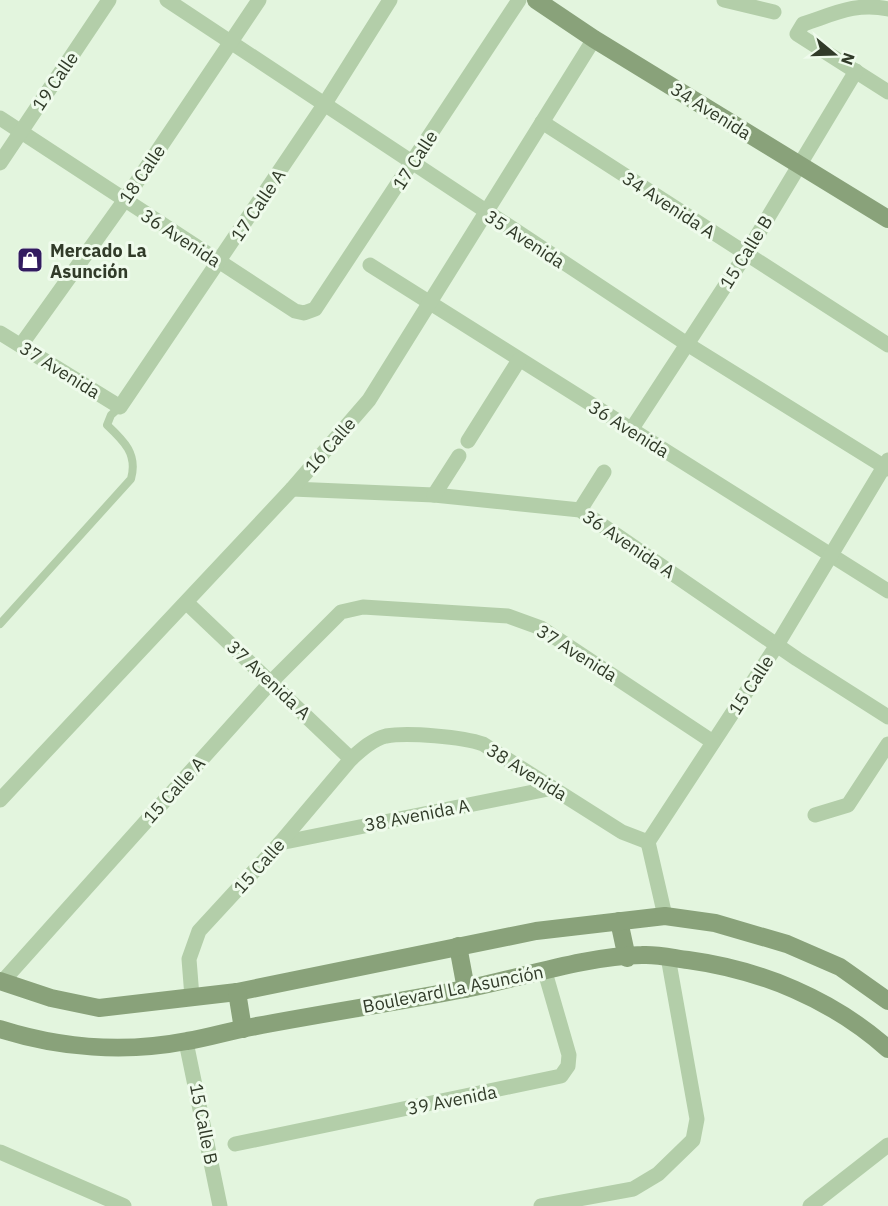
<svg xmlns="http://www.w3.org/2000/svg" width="888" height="1206" font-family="'IBM Plex Sans',sans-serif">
	<rect width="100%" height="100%" fill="#e3f5de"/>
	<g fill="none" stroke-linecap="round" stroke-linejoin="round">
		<!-- lane -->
		<path stroke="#b3cea9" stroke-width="8" d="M0,624l131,-145c7,-25 -7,-38 -24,-54l4,-10 9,-8"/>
		<!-- street -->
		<g stroke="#b3cea9" stroke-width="15">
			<polyline points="167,0 687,344 888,469"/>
			<polyline points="724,0 774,12"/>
			<path d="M888,9c-32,-7 -54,5 -85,15l-6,10 91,58"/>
			<polyline points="0,118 295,311 304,313 315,309 519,0"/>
			<polyline points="542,122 888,345"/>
			<polyline points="0,163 109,0"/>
			<polyline points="370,265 888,591"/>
			<polyline points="0,333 120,407 324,105 390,0"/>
			<polyline points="21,345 124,201 259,0"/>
			<polyline points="631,430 746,254 856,71"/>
			<polyline points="468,441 519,360"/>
			<polyline points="292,489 434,495 580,510 797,659 888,717"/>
			<polyline points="434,495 459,456"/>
			<polyline points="580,510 604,472"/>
			<polyline points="187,603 351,759"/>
			<polyline points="0,800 292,489 369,400 594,39"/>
			<polyline points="815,815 848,805 888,744"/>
			<polyline points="280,843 553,788"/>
			<polyline points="665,916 648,842 777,645 888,460"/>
			<polyline points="2,982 271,682 341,612 363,607 508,616 541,628 713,742"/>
			<path d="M192,997l-3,-38 10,-28 81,-88 71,-84c10,-9 22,-20 35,-23 22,-4 77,1 97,8l139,88 26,10"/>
			<polyline points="186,1042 220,1206"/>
			<polyline points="235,1144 561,1076 568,1066 569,1055 545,972"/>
			<polyline points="0,1152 124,1206"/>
			<polyline points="541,1206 633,1189 658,1174 693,1140 697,1119 668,957"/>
			<polyline points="810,1206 888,1145"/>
		</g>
		<!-- secondary -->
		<g stroke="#89a27a" stroke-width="18">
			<polyline points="536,0 594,39 888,219"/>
			<polyline points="619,921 627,958"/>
			<polyline points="458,946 466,989"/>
			<polyline points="0,981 51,998 99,1008 237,992 536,931 665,916 715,923 787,944 840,967 888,1001"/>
			<polyline points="237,992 243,1029"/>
			<path d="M0,1029c60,19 125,24 187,12 20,-3 39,-9 59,-13 73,-14 146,-25 219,-39 56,-11 120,-33 177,-34 15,-1 31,3 46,5 73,10 144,39 200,89"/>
		</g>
	</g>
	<!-- icons -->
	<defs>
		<g id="shop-square" transform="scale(1.35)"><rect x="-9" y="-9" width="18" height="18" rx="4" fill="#321b60" stroke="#effbec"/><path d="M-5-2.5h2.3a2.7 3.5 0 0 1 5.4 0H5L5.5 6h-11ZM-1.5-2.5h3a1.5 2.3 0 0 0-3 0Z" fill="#fff"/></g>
	</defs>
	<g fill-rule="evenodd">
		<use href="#shop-square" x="30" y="260"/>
	</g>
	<g text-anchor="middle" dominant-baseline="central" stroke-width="6" stroke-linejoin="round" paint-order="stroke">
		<!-- street labels -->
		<g font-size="18" fill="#313b29" stroke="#effbec">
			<text transform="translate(55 81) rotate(-56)">19 Calle</text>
			<text transform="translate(711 111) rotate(32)">34 Avenida</text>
			<text transform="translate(415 160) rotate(-57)">17 Calle</text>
			<text transform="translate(142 174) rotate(-56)">18 Calle</text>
			<text transform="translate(258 205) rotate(-56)">17 Calle A</text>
			<text transform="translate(669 205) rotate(33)">34 Avenida A</text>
			<text transform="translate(181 238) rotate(33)">36 Avenida</text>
			<text transform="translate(525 239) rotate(33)">35 Avenida</text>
			<text transform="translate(746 252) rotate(-58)">15 Calle B</text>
			<text transform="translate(60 370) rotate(32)">37 Avenida</text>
			<text transform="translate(629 429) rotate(32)">36 Avenida</text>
			<text transform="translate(330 445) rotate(-49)">16 Calle</text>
			<text transform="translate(629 544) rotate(34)">36 Avenida A</text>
			<text transform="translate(577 653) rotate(32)">37 Avenida</text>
			<text transform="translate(269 680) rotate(43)">37 Avenida A</text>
			<text transform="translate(751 685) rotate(-57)">15 Calle</text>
			<text transform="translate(527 772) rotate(32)">38 Avenida</text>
			<text transform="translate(174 790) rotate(-48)">15 Calle A</text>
			<text transform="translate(417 815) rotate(-11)">38 Avenida A</text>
			<text transform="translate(259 866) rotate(-48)">15 Calle</text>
			<text transform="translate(453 989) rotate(-11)">Boulevard La Asunción</text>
			<text transform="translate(452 1100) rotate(-11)">39 Avenida</text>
			<text transform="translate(204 1124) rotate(79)">15 Calle B</text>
		</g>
		<!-- poi labels -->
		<g font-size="18" font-weight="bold" fill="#313b29" stroke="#effbec" text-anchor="start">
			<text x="50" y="250">Mercado La<tspan x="50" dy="21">Asunción</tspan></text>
		</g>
	</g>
	<!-- north arrow -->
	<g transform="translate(834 54) rotate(109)" stroke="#effbec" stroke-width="4.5" paint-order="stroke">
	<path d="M0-4.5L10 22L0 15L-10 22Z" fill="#313b29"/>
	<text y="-9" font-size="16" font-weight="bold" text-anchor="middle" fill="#313b29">N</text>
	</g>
</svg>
